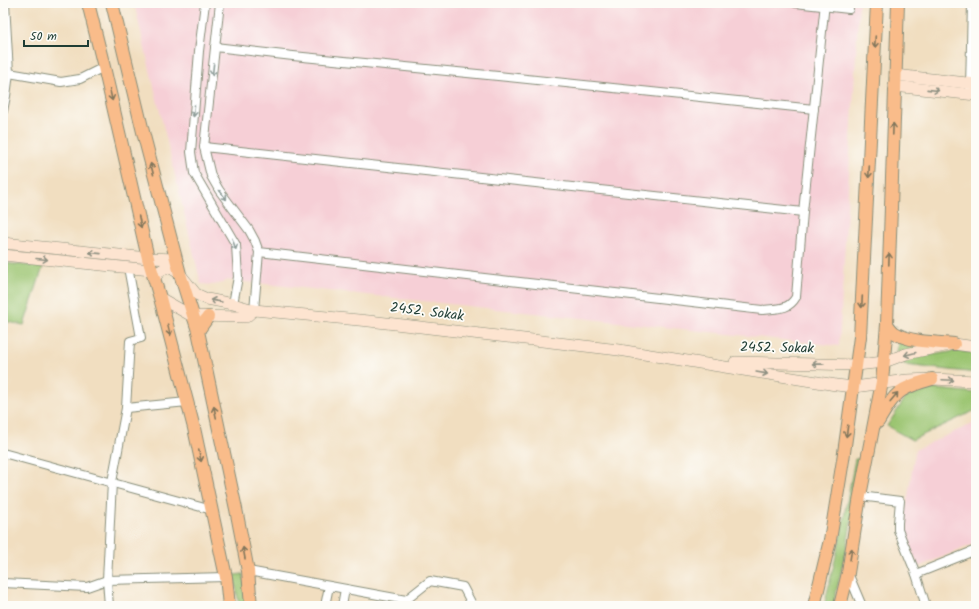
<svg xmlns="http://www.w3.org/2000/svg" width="979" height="609" font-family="Kalam,sans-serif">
	<rect width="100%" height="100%" fill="#fdfcf7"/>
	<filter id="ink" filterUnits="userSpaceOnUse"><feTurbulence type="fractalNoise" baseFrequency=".025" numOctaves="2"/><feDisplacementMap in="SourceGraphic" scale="8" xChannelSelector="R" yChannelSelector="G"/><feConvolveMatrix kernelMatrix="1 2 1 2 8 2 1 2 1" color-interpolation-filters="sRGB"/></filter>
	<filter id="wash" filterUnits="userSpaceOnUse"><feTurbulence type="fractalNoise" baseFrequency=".012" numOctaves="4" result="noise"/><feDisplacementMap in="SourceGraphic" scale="16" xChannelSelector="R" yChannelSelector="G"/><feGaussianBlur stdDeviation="0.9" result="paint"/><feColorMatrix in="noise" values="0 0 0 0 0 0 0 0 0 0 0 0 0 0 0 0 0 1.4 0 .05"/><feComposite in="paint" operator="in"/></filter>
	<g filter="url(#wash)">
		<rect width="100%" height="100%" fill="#f1dec0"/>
		<!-- built -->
		<g fill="#f6cfd6">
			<polygon points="134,3 859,3 839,346 228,280 222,283 213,285 201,284"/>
			<polygon points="976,422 976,543 918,567 903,529 915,450"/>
		</g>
		<!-- green -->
		<g fill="#9bc571" stroke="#5d8152">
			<polygon points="3,263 43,267 24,325 3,321"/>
			<polygon points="898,340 927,346 897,353"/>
			<polygon points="956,351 976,353 976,373 905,365 902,360"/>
			<polygon points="927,388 976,393 976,410 912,440 887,426 906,397"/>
			<polygon points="855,459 862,459 847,546 833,606 824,606 839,543"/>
			<polygon points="243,574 247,606 239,606 234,575"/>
		</g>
	</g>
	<g filter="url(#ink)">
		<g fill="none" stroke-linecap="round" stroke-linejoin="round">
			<!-- street casing -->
			<g stroke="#888e7a" stroke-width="10">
				<g id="street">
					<polyline points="205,3 199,51 191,152 194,173 236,245 238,277 233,304"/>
					<polyline points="220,3 204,147 211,176 219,190 249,230 255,241 259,252 254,310"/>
					<polyline points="795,3 849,9"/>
					<polyline points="215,47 293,56 498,76 814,109"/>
					<polyline points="9,73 61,82 80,79 104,67"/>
					<polyline points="970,87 972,3"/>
					<polyline points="3,111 6,96 9,73 5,3"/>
					<polyline points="204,147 803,212"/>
					<path d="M259,252l503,58c14,-2 26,1 34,-13l7,-85 22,-209"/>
					<polyline points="126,408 187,402"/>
					<polyline points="3,453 212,510"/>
					<polyline points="860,496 900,501 898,523 898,530 916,574 926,606"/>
					<polyline points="248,571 406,600 430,581 463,587 473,606"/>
					<polyline points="848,573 862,606"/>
					<polyline points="916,574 976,550"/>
					<polyline points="3,583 87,587 107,580 226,577"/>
					<polyline points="109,606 107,580 112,482 126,408 130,341 141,338 128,267"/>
					<polyline points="325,606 329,586"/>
					<polyline points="342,606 345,589"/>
				</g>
			</g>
			<!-- secondary casing -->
			<g stroke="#888e7a" stroke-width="12">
				<g id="secondary">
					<polyline points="895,75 976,84"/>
					<polyline points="894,86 976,95"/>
					<polyline points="3,243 148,258 176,259"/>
					<polyline points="3,255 151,270"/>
					<polyline points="154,279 160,271 165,268 171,268 180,274 196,294 207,299 233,304 254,310 369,321 619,350 836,385 854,387 907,380 932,379 976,381"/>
					<polyline points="160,298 192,316 246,317 254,310"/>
					<polyline points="735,362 857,365 884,362 906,354 954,344 976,347"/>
				</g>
			</g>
			<!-- primary casing -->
			<g stroke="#888e7a" stroke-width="14">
				<g id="primary">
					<polyline points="88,3 104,67 148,258 160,298 194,428 226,577 229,606"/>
					<polyline points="112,3 144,136 180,274 198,331 236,509 248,571 251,606"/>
					<path d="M887,324c2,3 5,7 8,9 17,10 41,9 59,11"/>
					<polyline points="198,331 208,317"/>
					<path d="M878,422c18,-30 19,-33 54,-43"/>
					<polyline points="814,606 830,540 843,460 860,337 877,3"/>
					<polyline points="840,606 848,573 860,496 882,382 887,324 898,3"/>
				</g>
			</g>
			<!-- street -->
			<use href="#street" stroke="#fff" stroke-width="8"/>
			<!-- secondary -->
			<use href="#secondary" stroke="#fde4d0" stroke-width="11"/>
			<!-- primary -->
			<use href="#primary" stroke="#f9bc8a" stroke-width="12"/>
		</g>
		<!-- one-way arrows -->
		<defs><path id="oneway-shaft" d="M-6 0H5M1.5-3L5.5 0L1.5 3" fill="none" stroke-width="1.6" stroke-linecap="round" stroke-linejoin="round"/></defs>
		<g stroke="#81765b">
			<use href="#oneway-shaft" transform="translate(875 42) rotate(93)"/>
			<use href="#oneway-shaft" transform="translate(111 95) rotate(77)"/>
			<use href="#oneway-shaft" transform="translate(893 129) rotate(-88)"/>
			<use href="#oneway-shaft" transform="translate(152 169) rotate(-105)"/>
			<use href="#oneway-shaft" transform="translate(869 172) rotate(93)"/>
			<use href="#oneway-shaft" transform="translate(140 222) rotate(77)"/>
			<use href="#oneway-shaft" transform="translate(889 259) rotate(-88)"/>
			<use href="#oneway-shaft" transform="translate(862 302) rotate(93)"/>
			<use href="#oneway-shaft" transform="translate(169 330) rotate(76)"/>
			<use href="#oneway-shaft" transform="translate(894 397) rotate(-50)"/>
			<use href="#oneway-shaft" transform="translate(215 412) rotate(-102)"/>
			<use href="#oneway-shaft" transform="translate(847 431) rotate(98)"/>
			<use href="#oneway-shaft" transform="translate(200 456) rotate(78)"/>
			<use href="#oneway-shaft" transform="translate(244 553) rotate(-100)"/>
			<use href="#oneway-shaft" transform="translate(851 554) rotate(-81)"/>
		</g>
		<g stroke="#8f9e9a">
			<use href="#oneway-shaft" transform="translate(213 70) rotate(96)"/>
			<use href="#oneway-shaft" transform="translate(194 111) rotate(95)"/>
			<use href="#oneway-shaft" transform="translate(223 195) rotate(53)"/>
			<use href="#oneway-shaft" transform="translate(234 244) rotate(71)"/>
		</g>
		<g stroke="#8e9082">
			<use href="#oneway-shaft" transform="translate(933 90) rotate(6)"/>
			<use href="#oneway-shaft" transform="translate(95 253) rotate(-174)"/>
			<use href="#oneway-shaft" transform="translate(42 259) rotate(5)"/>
			<use href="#oneway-shaft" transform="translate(216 301) rotate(-170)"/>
			<use href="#oneway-shaft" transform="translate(910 354) rotate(166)"/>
			<use href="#oneway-shaft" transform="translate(818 364) rotate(-179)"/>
			<use href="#oneway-shaft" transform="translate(762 373) rotate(10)"/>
			<use href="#oneway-shaft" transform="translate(948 380) rotate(3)"/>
		</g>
	</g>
	<g text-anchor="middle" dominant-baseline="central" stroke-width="3.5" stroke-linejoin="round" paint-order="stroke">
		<!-- street labels -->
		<g font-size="14" fill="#1f3d34" stroke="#fdfcf7">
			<text transform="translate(427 312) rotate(7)">2452. Sokak</text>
			<text transform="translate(777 348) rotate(1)">2452. Sokak</text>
		</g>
	</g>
	<!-- margin -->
	<rect width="979" height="609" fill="none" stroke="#fdfcf7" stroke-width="16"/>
	<!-- scale -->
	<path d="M24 40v6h64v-6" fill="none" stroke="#1f3d34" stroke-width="2"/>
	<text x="30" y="40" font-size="12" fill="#1f3d34" stroke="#fdfcf7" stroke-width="3" paint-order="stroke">50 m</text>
</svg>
